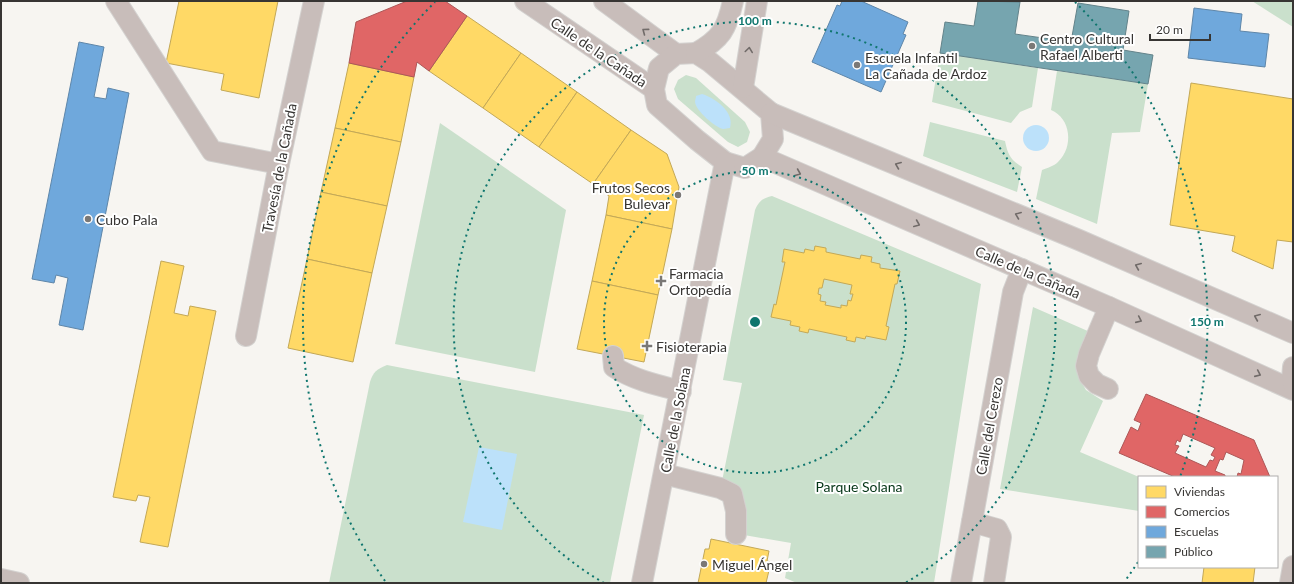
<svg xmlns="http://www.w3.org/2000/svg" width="1294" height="584" font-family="Lato,sans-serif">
	<rect width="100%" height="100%" fill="#f7f5f1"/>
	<!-- green -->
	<g fill="#cae0cc">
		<polygon points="1252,1 1293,1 1293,27"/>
		<polygon points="940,53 1038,68 1032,107 1020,112 1011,123 932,102"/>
		<path d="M1057,71l91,13 -8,48 -28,1 -15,91 -61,-25 6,-29c5,-2 12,-4 16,-8 16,-15 13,-44 -7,-52z"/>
		<polygon points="686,75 696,78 745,122 750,132 747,142 738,147 728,142 678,99 674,89 678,80"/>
		<path d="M930,122l75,19c3,14 5,18 17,26l-5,25 -94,-36z"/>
		<polygon points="440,123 566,210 535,372 395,344"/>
		<path d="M772,196l209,88 -47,299h-137l-12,-5 6,-35 -47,-8 -22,-54 20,-98 -19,-3 32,-170c4,-9 8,-12 17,-14z"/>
		<polygon points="1033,307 1090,332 1077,362 1079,378 1086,390 1103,401 1080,452 1139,477 1139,511 1000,489"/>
		<path d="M387,365l257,50 -34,168h-281l41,-201c3,-10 7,-13 17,-17z"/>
	</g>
	<!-- water -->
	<g fill="#bce1fa">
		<path d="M702,94c13,4 33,18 28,34 -1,0 -6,1 -7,1 -8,-2 -27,-18 -28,-27 0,-2 1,-4 1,-6z"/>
		<circle cx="1036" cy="138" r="13"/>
		<polygon points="479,447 517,454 502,530 463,522"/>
	</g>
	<!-- homes -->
	<g fill="#ffd966" stroke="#c3a857" fill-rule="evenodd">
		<polygon points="179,1 278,1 259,98 221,90 224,74 166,63"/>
		<polygon points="467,16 521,53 483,108 429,71"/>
		<polygon points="521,53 577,92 539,147 483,108"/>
		<polygon points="349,63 414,77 401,142 335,128"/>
		<polygon points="1191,83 1293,99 1293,242 1277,240 1273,269 1232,251 1235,236 1170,225"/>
		<polygon points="577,92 631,130 593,184 539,147"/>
		<polygon points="335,128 401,142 387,206 321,192"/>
		<polygon points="631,130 667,154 679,187 672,229 606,215 609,196 593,184"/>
		<polygon points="321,192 387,206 372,273 307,259"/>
		<polygon points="606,215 672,229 658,295 592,281"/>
		<path d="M815,246l11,2v4l34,7 1,-4 11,2 -1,5 9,2v4l20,3 -3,13h-2l-9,42 3,1 -3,13 -20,-4 -1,3 -9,-2 -1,5 -9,-2 1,-3 -38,-8 -1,4 -9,-2 1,-4 -10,-2 1,-4 -20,-4 3,-13 2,1 9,-43h-3l2,-13 20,4 1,-4 9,2zM824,279l28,6 -2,9h3l-2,7 -3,-1 -1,6 -6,-1v3l-16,-3 1,-3 -6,-1 1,-6 -3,-1 1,-6h3z"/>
		<polygon points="307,259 372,273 353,362 288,348"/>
		<polygon points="161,261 184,266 174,313 188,316 190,306 216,311 168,547 140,542 150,497 138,495 136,501 113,497"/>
		<polygon points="592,281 658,295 644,362 577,349"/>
		<polygon points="711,539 769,551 767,561 771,562 766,583 698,583 705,549 709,549"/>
		<polygon points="1204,567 1255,567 1253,583 1202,583"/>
	</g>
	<!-- shops -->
	<g fill="#e06666" stroke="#ad5757" fill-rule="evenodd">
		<polygon points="407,1 445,1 467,16 429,71 417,62 414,77 349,63 356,22"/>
		<path d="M1146,394l108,46 16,37h-33l1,-4 3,1 3,-14 -18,-8 -3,8 -3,-1 -5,12 10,4v2h-50l-56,-24 12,-26 7,4 3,-8 -7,-3zM1183,434l32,14 -4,7 4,2 -2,4 -3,-1 -4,7 -31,-14 4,-7 -4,-1 2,-5 3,2z"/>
	</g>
	<!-- schools -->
	<g fill="#6fa8dc" stroke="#5e86a9">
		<polygon points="842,1 861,1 908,22 903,34 906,35 881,92 812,62 837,5 840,6"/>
		<polygon points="1194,8 1242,14 1240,31 1269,34 1265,67 1188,58"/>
		<polygon points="79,42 104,47 94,97 106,99 108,88 129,93 83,330 59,325 68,278 56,275 54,283 32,279"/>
	</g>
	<!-- public -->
	<polygon fill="#76a5af" stroke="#63838a" points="978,1 1020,2 1015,34 1071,42 1078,3 1129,11 1123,50 1153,55 1148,84 940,53 945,22 974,26"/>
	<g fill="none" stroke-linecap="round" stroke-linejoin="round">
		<!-- minor casing -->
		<g stroke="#d4d2d0" stroke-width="22">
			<g id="minor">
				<polyline points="116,1 212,151 279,164"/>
				<polyline points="525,1 654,89"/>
				<polyline points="604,1 676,54"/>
				<polygon points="696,53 710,62 771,113 773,139 762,157 745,168 725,162 697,140 657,105 654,89 659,68 676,54"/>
				<path d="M696,53c25,-14 31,-24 37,-52"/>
				<polyline points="743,88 757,1"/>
				<polyline points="771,113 1079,240 1293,333"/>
				<polyline points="762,157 1109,307 1293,390"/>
				<polyline points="246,336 279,164 314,1"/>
				<path d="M613,356l1,11c20,13 43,18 67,24"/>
				<polyline points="1293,367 1292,379 1293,384"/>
				<polyline points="1108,389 1097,384 1089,376 1086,366 1089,354 1109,307"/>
				<polyline points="664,474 720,488 732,494 736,511 736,534"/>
				<polyline points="972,522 997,529 1001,537 994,583"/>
				<polyline points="1,579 19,583"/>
				<polyline points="642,583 725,162"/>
				<polyline points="961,583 1013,292 1022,269"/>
				<polyline points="1290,583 1293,566"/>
			</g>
		</g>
		<!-- minor -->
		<use href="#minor" stroke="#c8bdba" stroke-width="20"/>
	</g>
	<!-- one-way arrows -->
	<defs><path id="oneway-chevron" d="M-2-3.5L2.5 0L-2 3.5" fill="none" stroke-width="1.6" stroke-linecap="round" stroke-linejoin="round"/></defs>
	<g stroke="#716b69">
		<use href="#oneway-chevron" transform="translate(645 31) rotate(-143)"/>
		<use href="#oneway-chevron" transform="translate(749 50) rotate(-82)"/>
		<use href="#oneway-chevron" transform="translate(898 165) rotate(-158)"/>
		<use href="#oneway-chevron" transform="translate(798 173) rotate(23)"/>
		<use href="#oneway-chevron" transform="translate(1018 215) rotate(-158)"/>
		<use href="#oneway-chevron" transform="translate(917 224) rotate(23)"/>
		<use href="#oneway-chevron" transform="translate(1138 266) rotate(-157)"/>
		<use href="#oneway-chevron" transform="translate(1257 317) rotate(-157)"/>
		<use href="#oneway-chevron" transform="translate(1139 320) rotate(24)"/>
		<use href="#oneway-chevron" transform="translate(1258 374) rotate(24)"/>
	</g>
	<!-- distance rings -->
	<g fill="none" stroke="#0f766e" stroke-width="2" stroke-dasharray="2 4">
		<circle cx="755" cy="322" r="151"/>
		<path d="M604 583A301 301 0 1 1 905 583"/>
		<path d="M1138 562A452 452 0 0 1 1125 581M385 581A452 452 0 0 1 435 2M1075 2A452 452 0 0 1 1180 477"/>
	</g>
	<!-- markers -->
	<g fill="#7a7876" stroke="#fff" stroke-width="1.5">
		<circle cx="1032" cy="46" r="4"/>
		<circle cx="857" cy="65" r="4"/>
		<circle cx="678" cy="195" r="4"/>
		<circle cx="88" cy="219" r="4"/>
		<path d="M659 275h4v4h4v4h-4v4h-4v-4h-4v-4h4z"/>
		<path d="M645 340h4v4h4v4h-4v4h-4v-4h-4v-4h4z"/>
		<circle cx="704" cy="564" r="4"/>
	</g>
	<g text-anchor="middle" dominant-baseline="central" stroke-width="4" stroke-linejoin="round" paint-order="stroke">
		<!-- poi labels -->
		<g font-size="14" fill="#373533" stroke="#fff" text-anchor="start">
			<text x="1040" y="38">Centro Cultural<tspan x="1040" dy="16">Rafael Alberti</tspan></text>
			<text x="865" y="57">Escuela Infantil<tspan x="865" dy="16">La Cañada de Ardoz</tspan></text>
			<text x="670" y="187" text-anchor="end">Frutos Secos<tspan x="670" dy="16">Bulevar</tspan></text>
			<text x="96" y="219">Cubo Pala</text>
			<text x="669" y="273">Farmacia<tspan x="669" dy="16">Ortopedía</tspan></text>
			<text x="656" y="346">Fisioterapia</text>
			<text x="712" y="564">Miguel Ángel</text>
		</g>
		<!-- street labels -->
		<g font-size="14" fill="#373533" stroke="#fff">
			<text transform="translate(599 52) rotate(34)">Calle de la Cañada</text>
			<text transform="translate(279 168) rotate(-79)">Travesía de la Cañada</text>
			<text transform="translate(1028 272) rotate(23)">Calle de la Cañada</text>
			<text transform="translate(675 420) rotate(-79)">Calle de la Solana</text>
			<text transform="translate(989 426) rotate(-80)">Calle del Cerezo</text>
		</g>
		<!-- park labels -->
		<g font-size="14" fill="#043516" stroke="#fff">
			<text x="859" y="486">Parque Solana</text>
		</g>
	</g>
	<circle cx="755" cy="322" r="6" fill="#0f766e" stroke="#fff" stroke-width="2"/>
	<g font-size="12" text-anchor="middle" font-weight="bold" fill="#0f766e" stroke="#fff" stroke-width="4" stroke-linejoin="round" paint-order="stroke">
		<text x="755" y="25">100 m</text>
		<text x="755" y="175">50 m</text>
		<text x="1207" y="326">150 m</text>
	</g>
	<!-- border -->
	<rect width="1294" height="584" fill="none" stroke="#373533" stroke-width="4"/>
	<!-- legend -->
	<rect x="1138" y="476" width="140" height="92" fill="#ffffff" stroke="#afaead"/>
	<rect x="1146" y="486" width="20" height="12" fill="#ffd966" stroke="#afaead"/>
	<text x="1174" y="496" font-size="12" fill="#373533">Viviendas</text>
	<rect x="1146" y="506" width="20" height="12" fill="#e06666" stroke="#afaead"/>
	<text x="1174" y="516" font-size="12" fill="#373533">Comercios</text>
	<rect x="1146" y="526" width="20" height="12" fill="#6fa8dc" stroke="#afaead"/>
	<text x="1174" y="536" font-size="12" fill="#373533">Escuelas</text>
	<rect x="1146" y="546" width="20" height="12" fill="#76a5af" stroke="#afaead"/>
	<text x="1174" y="556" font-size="12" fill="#373533">Público</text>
	<!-- scale -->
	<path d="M1150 34v6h60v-6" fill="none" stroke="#373533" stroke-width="2"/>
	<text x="1156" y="34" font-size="12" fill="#373533" stroke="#ffffff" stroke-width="3" paint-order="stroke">20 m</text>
</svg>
